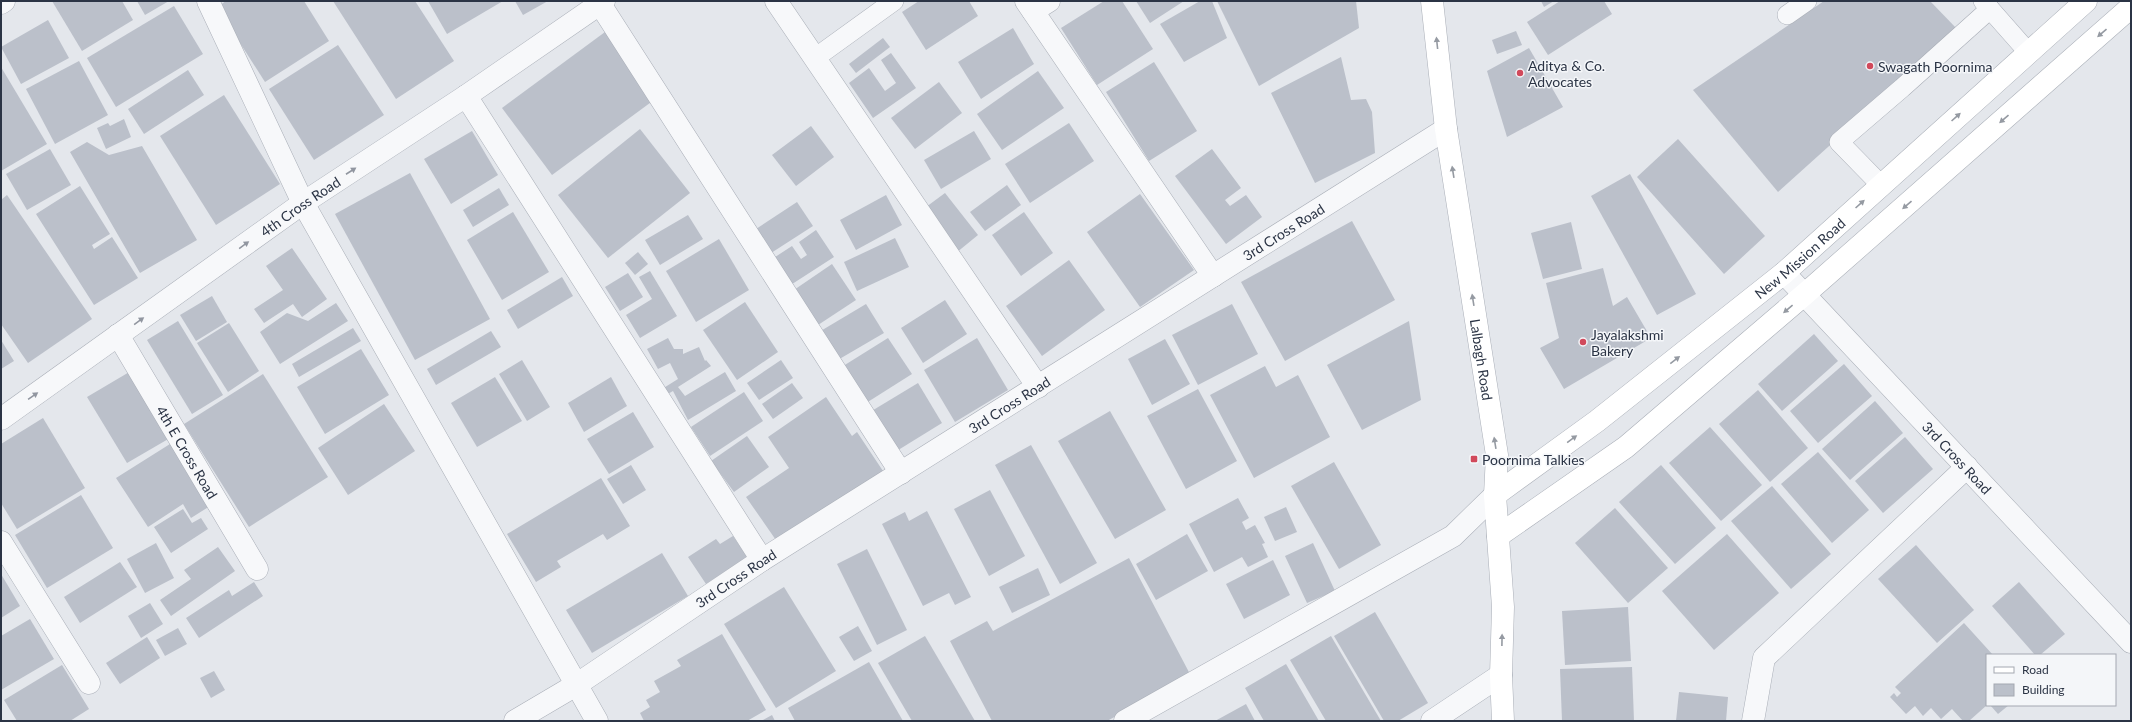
<svg xmlns="http://www.w3.org/2000/svg" width="2132" height="722" font-family="Lato,sans-serif">
	<rect width="100%" height="100%" fill="#e4e7ec"/>
	<!-- building -->
	<g fill="#bbc0ca">
		<polygon points="52,1 122,1 133,20 82,51"/>
		<polygon points="137,1 169,1 145,15"/>
		<polygon points="226,1 304,1 329,41 265,82 217,7"/>
		<polygon points="333,1 415,1 454,61 396,99"/>
		<polygon points="428,1 503,1 447,34"/>
		<polygon points="515,1 548,1 523,15"/>
		<polygon points="919,1 969,1 978,16 926,50 902,12"/>
		<polygon points="1104,1 1122,1 1153,49 1097,85 1061,28"/>
		<polygon points="1136,1 1184,1 1150,23"/>
		<polygon points="1200,1 1212,1 1227,38 1184,62 1160,24"/>
		<polygon points="1217,1 1356,1 1359,28 1259,86"/>
		<polygon points="1541,1 1554,1 1544,7"/>
		<polygon points="1560,1 1604,1 1612,14 1548,55 1527,22"/>
		<polygon points="1824,1 1930,1 1958,30 1778,192 1693,90"/>
		<polygon points="174,6 203,54 116,107 87,58"/>
		<polygon points="48,20 69,58 21,84 1,47"/>
		<polygon points="1013,28 1034,64 981,99 958,62"/>
		<polygon points="1516,31 1522,45 1497,54 1492,40"/>
		<polygon points="605,32 654,100 552,175 502,108"/>
		<polygon points="883,38 890,47 856,73 849,64"/>
		<polygon points="338,45 384,115 314,160 269,89"/>
		<polygon points="1529,48 1563,107 1507,137 1487,71"/>
		<polygon points="891,53 916,88 873,118 849,83 869,68 885,91 896,83 881,60"/>
		<polygon points="1341,57 1351,100 1366,99 1372,112 1375,153 1315,183 1271,93"/>
		<polygon points="79,61 108,115 55,144 26,89"/>
		<polygon points="1154,62 1197,131 1149,161 1106,92"/>
		<polygon points="1,67 47,144 1,171"/>
		<polygon points="188,70 204,95 144,134 128,109"/>
		<polygon points="1038,71 1064,108 1002,150 977,114"/>
		<polygon points="939,82 962,113 915,149 891,118"/>
		<polygon points="224,95 280,184 216,225 160,136"/>
		<polygon points="124,119 131,137 106,149 97,128 108,123 110,126"/>
		<polygon points="1069,123 1094,161 1030,203 1005,164"/>
		<polygon points="811,126 834,157 796,186 772,155"/>
		<polygon points="640,129 690,193 608,258 558,195"/>
		<polygon points="472,131 498,175 451,204 424,159"/>
		<polygon points="974,131 991,159 941,189 924,160"/>
		<polygon points="1678,139 1765,236 1724,274 1637,177"/>
		<polygon points="87,142 109,155 142,146 197,240 140,273 70,152"/>
		<polygon points="50,149 71,185 27,210 6,174"/>
		<polygon points="1212,149 1241,188 1225,200 1230,206 1246,195 1262,217 1226,244 1175,176"/>
		<polygon points="410,173 490,319 415,360 335,214"/>
		<polygon points="1630,174 1696,294 1657,315 1591,196"/>
		<polygon points="1007,185 1021,205 985,231 970,212"/>
		<polygon points="80,186 110,234 92,245 94,249 112,237 138,278 94,305 36,214"/>
		<polygon points="499,188 509,205 473,227 463,210"/>
		<polygon points="945,193 978,235 956,253 922,210"/>
		<polygon points="1140,194 1194,270 1140,307 1087,232"/>
		<polygon points="7,195 92,319 28,363 1,324 1,200"/>
		<polygon points="886,195 902,225 856,250 840,220"/>
		<polygon points="797,202 813,226 768,255 753,231"/>
		<polygon points="513,212 549,272 502,300 467,240"/>
		<polygon points="1024,212 1053,253 1021,276 992,235"/>
		<polygon points="688,215 703,239 660,265 645,240"/>
		<polygon points="1352,221 1395,300 1285,361 1241,282"/>
		<polygon points="1571,222 1582,269 1543,279 1531,233"/>
		<polygon points="816,230 834,257 786,288 769,261 792,246 801,259 807,255 799,242"/>
		<polygon points="895,238 909,267 857,291 844,262"/>
		<polygon points="719,239 749,290 696,322 666,271"/>
		<polygon points="292,248 327,299 302,317 293,304 264,323 254,309 283,290 266,266"/>
		<polygon points="638,252 648,264 635,275 625,263"/>
		<polygon points="1069,260 1105,310 1042,356 1006,306"/>
		<polygon points="832,264 856,300 815,327 791,292"/>
		<polygon points="1603,268 1613,306 1627,297 1651,338 1564,389 1540,348 1559,338 1546,283"/>
		<polygon points="650,271 677,316 640,338 626,315 652,299 639,277"/>
		<polygon points="628,273 643,297 620,311 605,287"/>
		<polygon points="562,277 573,296 518,329 507,310"/>
		<polygon points="212,296 227,322 196,341 180,315"/>
		<polygon points="945,300 967,334 923,363 901,328"/>
		<polygon points="745,302 778,352 737,380 703,330"/>
		<polygon points="336,303 348,321 280,364 260,332 287,313 308,321"/>
		<polygon points="866,304 884,333 836,361 819,332"/>
		<polygon points="1232,304 1258,354 1198,385 1172,335"/>
		<polygon points="178,321 223,395 192,414 147,340"/>
		<polygon points="1409,321 1421,400 1362,430 1327,365"/>
		<polygon points="229,323 259,371 228,392 197,343"/>
		<polygon points="353,328 361,341 299,377 292,364"/>
		<polygon points="491,331 501,347 436,385 427,369"/>
		<polygon points="1814,334 1838,361 1782,411 1758,384"/>
		<polygon points="668,338 674,349 683,349 683,354 699,347 705,361 706,360 711,366 678,387 685,396 725,372 736,391 688,420 673,391 666,395 662,389 678,379 670,363 658,369 647,349"/>
		<polygon points="888,338 912,374 863,405 840,368"/>
		<polygon points="977,338 1008,390 955,422 924,370"/>
		<polygon points="1165,339 1190,384 1152,405 1128,359"/>
		<polygon points="1,340 14,361 1,369"/>
		<polygon points="361,349 389,395 325,434 297,387"/>
		<polygon points="522,360 550,407 527,421 499,374"/>
		<polygon points="781,360 793,378 759,400 747,383"/>
		<polygon points="1844,364 1872,396 1818,443 1790,411"/>
		<polygon points="1265,366 1276,387 1298,375 1330,437 1254,478 1210,395"/>
		<polygon points="131,371 170,438 127,463 87,397"/>
		<polygon points="263,374 328,477 249,527 184,424"/>
		<polygon points="495,377 522,421 477,447 451,403"/>
		<polygon points="611,377 627,406 584,432 568,403"/>
		<polygon points="792,383 803,398 773,419 762,404"/>
		<polygon points="918,383 942,423 895,452 870,412"/>
		<polygon points="1198,389 1237,461 1186,489 1147,416"/>
		<polygon points="1758,390 1808,448 1770,482 1719,424"/>
		<polygon points="744,392 763,421 710,456 691,427"/>
		<polygon points="826,397 852,436 857,432 883,471 778,543 746,497 789,468 768,437"/>
		<polygon points="1875,401 1903,433 1850,480 1822,449"/>
		<polygon points="384,404 415,451 348,495 318,448"/>
		<polygon points="1110,411 1166,510 1115,539 1058,441"/>
		<polygon points="633,412 654,447 609,474 587,439"/>
		<polygon points="43,418 85,488 17,529 1,503 1,444"/>
		<polygon points="1710,427 1762,485 1721,521 1669,463"/>
		<polygon points="747,436 769,467 734,492 711,461"/>
		<polygon points="1905,437 1933,469 1883,513 1855,481"/>
		<polygon points="170,444 210,506 191,518 183,504 148,527 116,478"/>
		<polygon points="1031,445 1097,563 1060,584 995,465"/>
		<polygon points="1818,452 1869,510 1832,543 1781,484"/>
		<polygon points="1334,462 1381,545 1339,569 1291,486"/>
		<polygon points="631,465 646,490 623,504 607,479"/>
		<polygon points="1661,465 1716,528 1675,564 1619,502"/>
		<polygon points="601,478 630,526 607,540 603,534 557,561 561,567 536,582 507,534"/>
		<polygon points="1772,486 1831,554 1791,589 1731,521"/>
		<polygon points="990,490 1025,556 989,576 954,509"/>
		<polygon points="81,495 113,548 47,588 15,535"/>
		<polygon points="1238,498 1249,518 1242,522 1246,530 1255,525 1265,543 1262,544 1268,557 1248,567 1242,557 1214,572 1189,524"/>
		<polygon points="1286,507 1297,532 1275,541 1264,517"/>
		<polygon points="1615,508 1668,568 1628,603 1575,543"/>
		<polygon points="183,509 192,523 201,518 208,529 171,553 154,527"/>
		<polygon points="927,511 971,597 955,605 949,593 923,606 882,524 905,512 909,521"/>
		<polygon points="1187,534 1208,571 1156,600 1136,564"/>
		<polygon points="1727,534 1779,593 1714,650 1662,591"/>
		<polygon points="733,536 747,557 706,584 688,557 716,539 720,544"/>
		<polygon points="156,543 174,578 145,593 127,559"/>
		<polygon points="1313,543 1335,591 1307,603 1285,556"/>
		<polygon points="1916,545 1974,610 1937,643 1878,579"/>
		<polygon points="218,547 235,571 171,616 160,600 191,579 184,570"/>
		<polygon points="867,549 907,630 877,645 837,564"/>
		<polygon points="662,553 688,596 592,653 566,610"/>
		<polygon points="1129,558 1191,676 1107,721 992,721 950,641 987,621 993,631"/>
		<polygon points="1273,560 1290,595 1244,619 1226,584"/>
		<polygon points="120,562 137,587 80,623 64,597"/>
		<polygon points="1038,568 1050,595 1012,613 999,587"/>
		<polygon points="1,574 20,606 1,618"/>
		<polygon points="254,582 263,596 199,638 186,618 229,590 232,596"/>
		<polygon points="2019,582 2065,634 2040,655 2035,655 1992,606"/>
		<polygon points="784,587 836,671 776,708 724,624"/>
		<polygon points="150,603 163,624 141,638 128,616"/>
		<polygon points="1628,607 1631,661 1565,665 1562,611"/>
		<polygon points="1375,612 1428,703 1398,721 1384,721 1334,636"/>
		<polygon points="30,619 54,659 1,690 1,636"/>
		<polygon points="1964,623 1993,655 1987,655 1987,705 1969,721 1963,721 1952,709 1941,719 1931,708 1923,716 1915,706 1906,714 1890,697 1894,693 1897,697 1901,693 1895,687"/>
		<polygon points="858,626 872,651 854,661 839,637"/>
		<polygon points="178,628 187,644 165,656 156,640"/>
		<polygon points="722,634 766,710 747,721 644,721 640,713 650,707 646,700 660,692 654,681 681,666 677,660"/>
		<polygon points="925,636 975,721 912,721 878,663"/>
		<polygon points="1331,636 1381,721 1326,721 1290,660"/>
		<polygon points="147,637 160,658 120,684 106,663"/>
		<polygon points="869,662 903,721 795,721 788,708"/>
		<polygon points="1286,664 1319,721 1264,721 1245,688"/>
		<polygon points="62,665 89,709 70,721 17,721 4,700"/>
		<polygon points="1632,667 1634,721 1562,721 1560,669"/>
		<polygon points="214,671 225,690 211,698 200,678"/>
		<polygon points="1679,692 1728,697 1726,721 1676,721"/>
		<polygon points="1246,704 1255,721 1215,721"/>
		<polygon points="1990,705 2009,705 1998,714"/>
		<polygon points="772,715 775,721 761,721"/>
	</g>
	<g fill="none" stroke-linecap="round" stroke-linejoin="round">
		<!-- service casing -->
		<g stroke="#a9aeb7" stroke-width="20">
			<g id="service">
				<polyline points="1983,1 2028,52"/>
				<polyline points="1787,15 1807,1"/>
				<polyline points="815,58 894,1"/>
				<polyline points="1881,185 1839,142 1902,88 1990,9"/>
			</g>
		</g>
		<!-- minor casing -->
		<g stroke="#a9aeb7" stroke-width="23">
			<g id="minor">
				<polyline points="208,1 303,203 597,721"/>
				<polyline points="776,1 1038,387"/>
				<polyline points="1026,1 1213,276"/>
				<polyline points="1,3 4,1"/>
				<polyline points="600,4 901,473"/>
				<polyline points="1033,11 1049,1"/>
				<polyline points="466,96 762,560"/>
				<path id="s1" d="M1784,273l347,369"/>
				<path id="s2" d="M118,335l139,234"/>
				<path id="s3" d="M1,419l302,-216 163,-107 138,-95"/>
				<polyline points="1,542 89,683"/>
				<path id="s4" d="M515,721l61,-36 186,-125 684,-431"/>
				<polyline points="1125,721 1453,536 1495,495"/>
				<polyline points="1432,721 1501,675"/>
				<polyline points="1753,721 1764,658 1967,467"/>
			</g>
		</g>
		<!-- secondary casing -->
		<g stroke="#a9aeb7" stroke-width="23">
			<g id="secondary">
				<path id="s5" d="M1432,1l14,128 51,326 -2,40 8,112 -2,68 2,46"/>
				<path id="s6" d="M1495,495l102,-74 187,-148 302,-272"/>
				<polyline points="1498,536 1626,447 1805,294 2131,7"/>
			</g>
		</g>
		<!-- service -->
		<use href="#service" stroke="#f7f8fa" stroke-width="19"/>
		<!-- minor -->
		<use href="#minor" stroke="#f7f8fa" stroke-width="22"/>
		<!-- secondary -->
		<use href="#secondary" stroke="#fff" stroke-width="22"/>
	</g>
	<!-- one-way arrows -->
	<defs><path id="oneway-solid" d="M-6-.8H1V-3.2L6.5 0L1 3.2V.8H-6Z"/></defs>
	<g fill="#959aa2">
		<use href="#oneway-solid" transform="translate(2102 33) rotate(139)"/>
		<use href="#oneway-solid" transform="translate(1437 43) rotate(-96)"/>
		<use href="#oneway-solid" transform="translate(1956 117) rotate(-42)"/>
		<use href="#oneway-solid" transform="translate(2004 119) rotate(139)"/>
		<use href="#oneway-solid" transform="translate(1453 172) rotate(-99)"/>
		<use href="#oneway-solid" transform="translate(1860 204) rotate(-42)"/>
		<use href="#oneway-solid" transform="translate(1907 205) rotate(139)"/>
		<use href="#oneway-solid" transform="translate(1473 300) rotate(-99)"/>
		<use href="#oneway-solid" transform="translate(1788 309) rotate(140)"/>
		<use href="#oneway-solid" transform="translate(1675 360) rotate(-38)"/>
		<use href="#oneway-solid" transform="translate(1572 439) rotate(-36)"/>
		<use href="#oneway-solid" transform="translate(1495 443) rotate(-99)"/>
		<use href="#oneway-solid" transform="translate(1502 640) rotate(-89)"/>
	</g>
	<g fill="#9196a0">
		<use href="#oneway-solid" transform="translate(351 171) rotate(-33)"/>
		<use href="#oneway-solid" transform="translate(244 245) rotate(-36)"/>
		<use href="#oneway-solid" transform="translate(139 321) rotate(-36)"/>
		<use href="#oneway-solid" transform="translate(33 396) rotate(-35)"/>
	</g>
	<!-- markers -->
	<g fill="#d1495b" stroke="#f4f6f9" stroke-width="1.5">
		<circle cx="1870" cy="66" r="4"/>
		<circle cx="1520" cy="73" r="4"/>
		<circle cx="1583" cy="342" r="4"/>
		<rect x="1470" y="455" width="8" height="8" rx="2"/>
	</g>
	<g text-anchor="middle" dominant-baseline="central" stroke-width="3" stroke-linejoin="round" paint-order="stroke">
		<!-- poi labels -->
		<g font-size="14" fill="#2b3445" stroke="#f4f6f9" text-anchor="start">
			<text x="1528" y="65">Aditya &amp; Co.<tspan x="1528" dy="16">Advocates</tspan></text>
			<text x="1878" y="66">Swagath Poornima</text>
			<text x="1591" y="334">Jayalakshmi<tspan x="1591" dy="16">Bakery</tspan></text>
			<text x="1482" y="459">Poornima Talkies</text>
		</g>
		<!-- street labels -->
		<g font-size="14" fill="#2b3445" stroke="#f4f6f9">
			<text stroke="none"><textPath href="#s3" startOffset="367">4th Cross Road</textPath></text>
			<text stroke="none"><textPath href="#s4" startOffset="911">3rd Cross Road</textPath></text>
			<text stroke="none"><textPath href="#s6" startOffset="386">New Mission Road</textPath></text>
			<text stroke="none"><textPath href="#s5" startOffset="362">Lalbagh Road</textPath></text>
			<text stroke="none"><textPath href="#s4" startOffset="587">3rd Cross Road</textPath></text>
			<text stroke="none"><textPath href="#s2" startOffset="136">4th E Cross Road</textPath></text>
			<text stroke="none"><textPath href="#s1" startOffset="253">3rd Cross Road</textPath></text>
			<text stroke="none"><textPath href="#s4" startOffset="263">3rd Cross Road</textPath></text>
		</g>
	</g>
	<!-- border -->
	<rect width="2132" height="722" fill="none" stroke="#2b3445" stroke-width="4"/>
	<!-- legend -->
	<rect x="1986" y="654" width="130" height="52" fill="#f4f6f9" stroke="#a4a8b1"/>
	<rect x="1994" y="667" width="20" height="6" fill="#ffffff" stroke="#a4a8b1"/>
	<text x="2022" y="674" font-size="12" fill="#2b3445">Road</text>
	<rect x="1994" y="684" width="20" height="12" fill="#bbc0ca" stroke="#a4a8b1"/>
	<text x="2022" y="694" font-size="12" fill="#2b3445">Building</text>
</svg>
